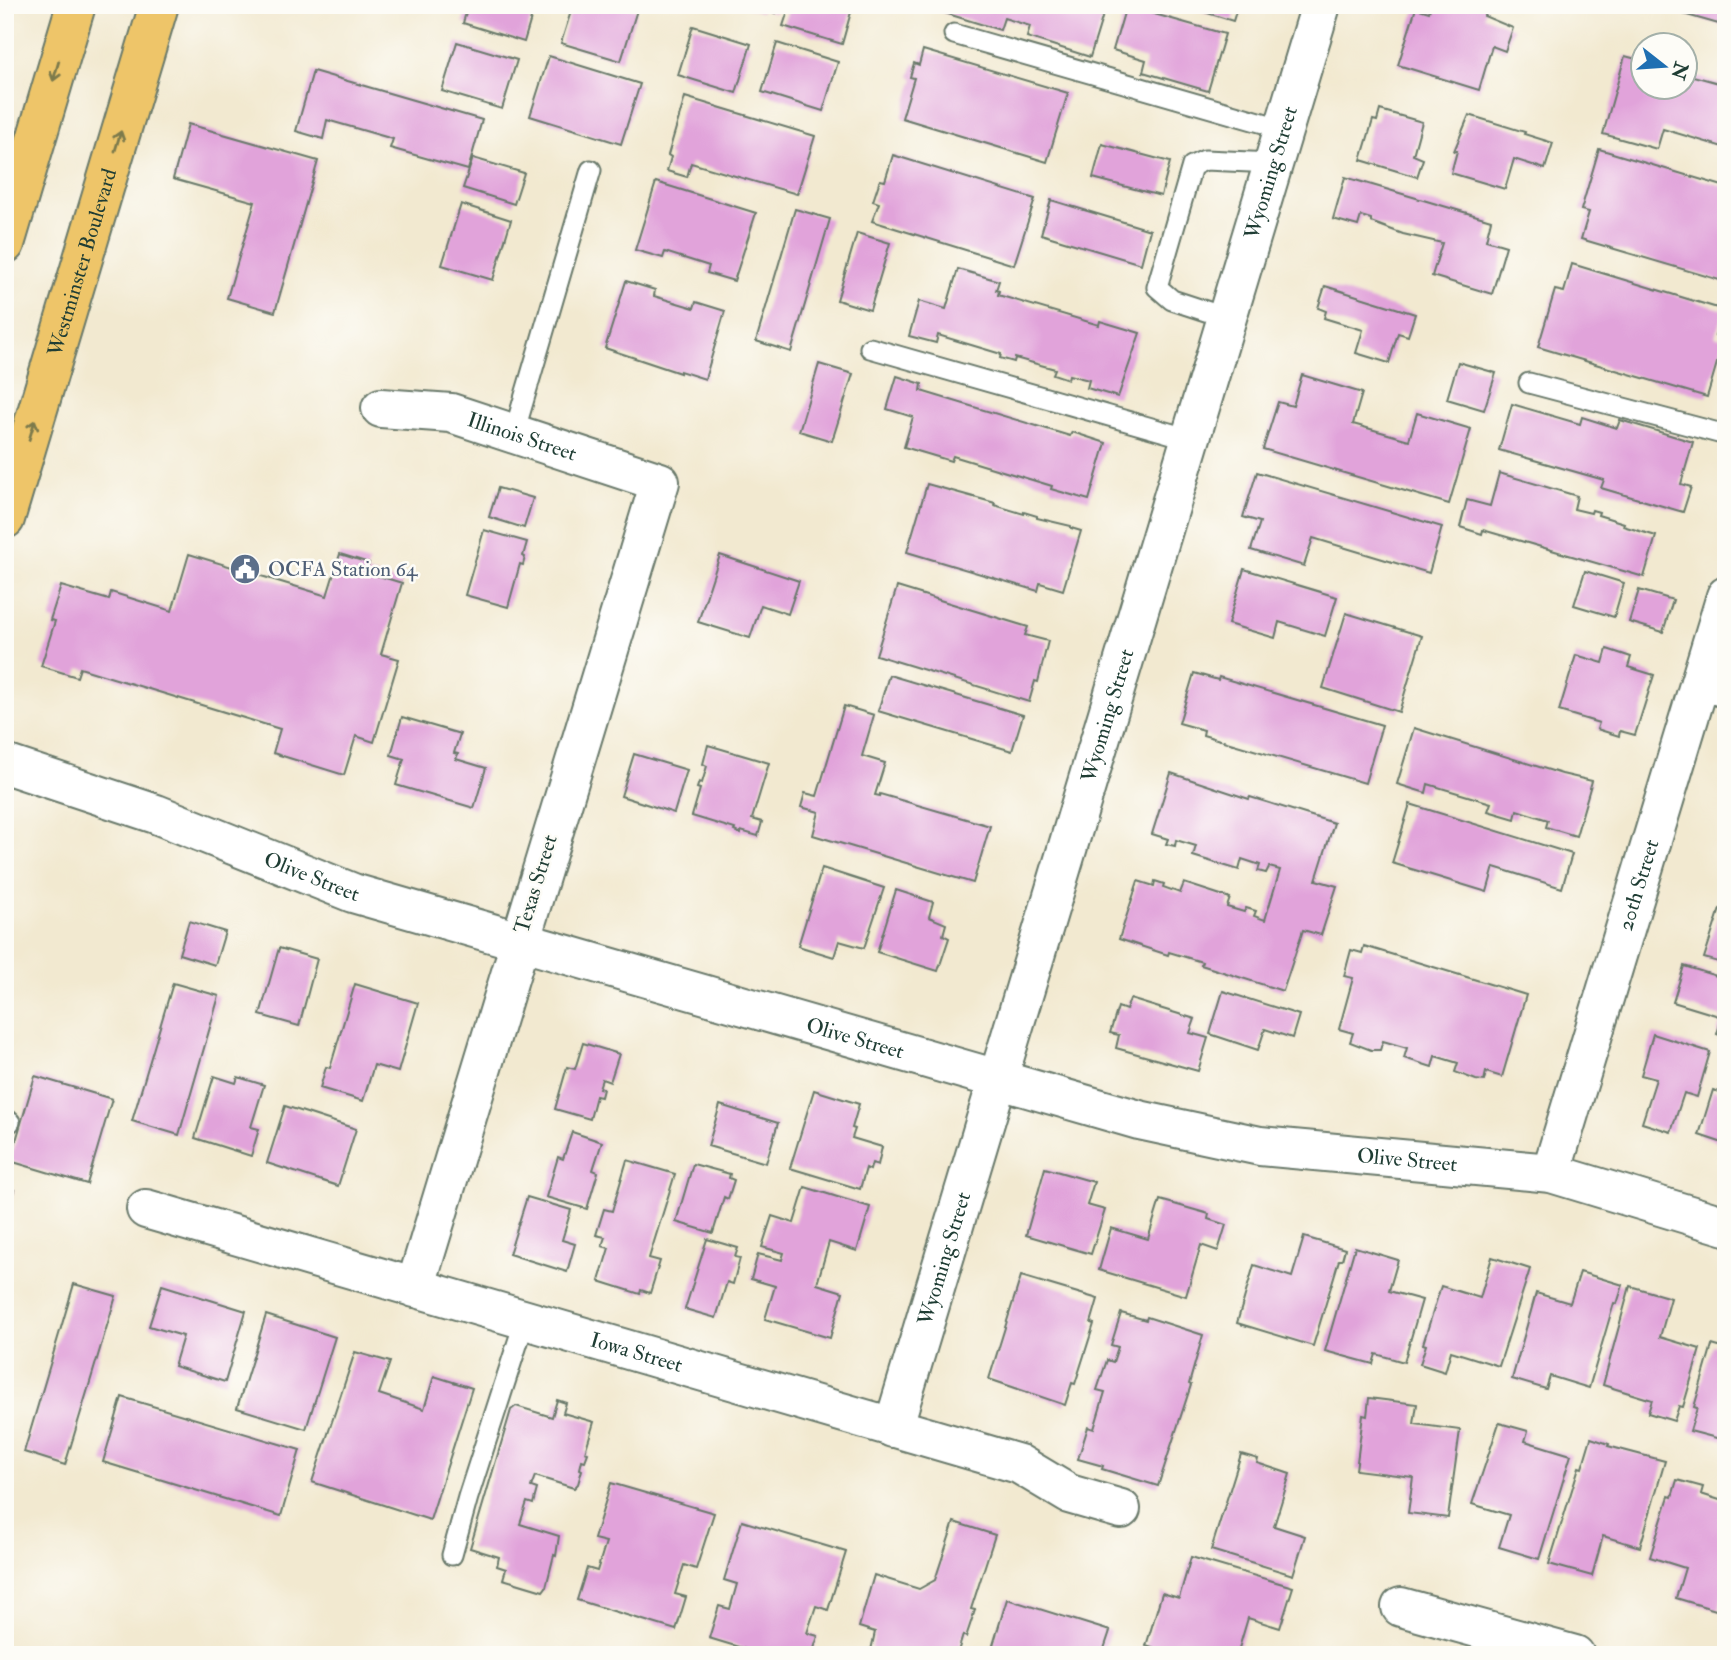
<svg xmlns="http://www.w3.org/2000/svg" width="1731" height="1660" font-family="'IM FELL Double Pica',serif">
	<rect width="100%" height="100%" fill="#fdfcf7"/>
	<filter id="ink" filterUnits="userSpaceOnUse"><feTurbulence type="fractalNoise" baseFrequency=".0143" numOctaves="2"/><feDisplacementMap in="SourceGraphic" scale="14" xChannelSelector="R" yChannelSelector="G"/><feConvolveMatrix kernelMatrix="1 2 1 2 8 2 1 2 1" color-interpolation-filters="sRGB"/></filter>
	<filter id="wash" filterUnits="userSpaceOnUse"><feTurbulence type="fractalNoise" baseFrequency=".00686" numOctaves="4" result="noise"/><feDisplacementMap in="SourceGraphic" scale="28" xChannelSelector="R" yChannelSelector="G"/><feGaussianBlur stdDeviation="1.57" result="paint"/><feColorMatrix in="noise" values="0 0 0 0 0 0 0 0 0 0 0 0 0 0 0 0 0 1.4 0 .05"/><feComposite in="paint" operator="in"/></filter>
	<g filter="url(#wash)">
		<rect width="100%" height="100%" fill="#f2e9d0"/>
		<g id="blocks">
			<!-- building -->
			<g fill="#e1a3da">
				<polygon points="468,5 535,5 524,42 463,23"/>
				<polygon points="573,5 620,5 637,10 621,61 561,43"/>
				<polygon points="739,5 777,5 775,13 762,9 761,12"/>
				<polygon points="790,5 853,5 842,44 783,26"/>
				<polygon points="936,5 1106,5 1090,57 1027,37 1030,26 1004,18 1000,30 935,10"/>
				<polygon points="1182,5 1238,5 1233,21"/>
				<polygon points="1431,5 1487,5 1484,16 1513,28 1505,51 1492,46 1479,90 1398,65 1416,8 1429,12"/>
				<polygon points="1726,5 1722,25 1655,6 1655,5"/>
				<polygon points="1126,6 1225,34 1208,91 1143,72 1146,60 1113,50"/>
				<polygon points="693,26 751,44 736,93 678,75"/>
				<polygon points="457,42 517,60 502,109 442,91"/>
				<polygon points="777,43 838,62 823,111 762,92"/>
				<polygon points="923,50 1068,93 1047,162 902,118 914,78 910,77 914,63 919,65"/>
				<polygon points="549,56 640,84 621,144 530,116"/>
				<polygon points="1625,56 1644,61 1644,88 1686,88 1686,74 1726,85 1726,148 1663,129 1657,149 1603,134"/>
				<polygon points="313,71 482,120 468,170 390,148 393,139 327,120 323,139 296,131"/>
				<polygon points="685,97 815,136 797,194 691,163 687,177 667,171 671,157 668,155"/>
				<polygon points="1380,110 1422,122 1413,155 1423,159 1417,177 1361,160 1373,120 1377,121"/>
				<polygon points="1469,115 1525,132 1524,134 1553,143 1545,169 1514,159 1505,189 1451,173 1457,151 1454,151"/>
				<polygon points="188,124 318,161 275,312 227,298 255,202 173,179"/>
				<polygon points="1102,144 1170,162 1161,196 1093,178"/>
				<polygon points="1599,149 1726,187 1726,282 1581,239 1589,212 1581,210"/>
				<polygon points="893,155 1035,199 1014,265 872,221 879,203 873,201 880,180 885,181"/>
				<polygon points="473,158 524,173 514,204 463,188"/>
				<polygon points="1345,177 1491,220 1486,240 1506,246 1492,294 1432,276 1442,243 1403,234 1371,222 1371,219 1361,216 1358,226 1333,219"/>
				<polygon points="656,182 756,213 734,281 707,273 709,266 665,252 663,258 635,250"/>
				<polygon points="1051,200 1150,230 1141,264 1041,234"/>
				<polygon points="461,204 511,220 493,280 442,265"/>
				<polygon points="795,209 830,219 791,352 756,341"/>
				<polygon points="857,233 890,243 870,310 837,300"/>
				<polygon points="1572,264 1724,310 1715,336 1724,339 1707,397 1538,347 1555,290 1564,292"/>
				<polygon points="958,269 999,281 996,290 999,291 998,295 1099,325 1100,321 1140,333 1118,397 1087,388 1089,380 1069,375 1068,379 1053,374 1055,369 1015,358 1014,362 1000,358 1001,354 938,335 936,343 909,336 919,301 946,309"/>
				<polygon points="626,281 655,290 654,296 694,308 696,302 725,311 705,379 680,371 680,373 605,348"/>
				<polygon points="1325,286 1415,314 1408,336 1398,333 1389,363 1356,353 1363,330 1324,318 1326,311 1318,308"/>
				<polygon points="1458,362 1496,373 1484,410 1447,399"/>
				<polygon points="819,364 853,374 832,441 799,431"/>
				<polygon points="1302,375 1362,393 1353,424 1409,440 1417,413 1471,429 1449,504 1263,449 1278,402 1293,406"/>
				<polygon points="897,376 922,384 921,391 1070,436 1072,432 1106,443 1089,500 1051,489 1052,486 953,456 951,461 904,447 913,417 887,409"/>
				<polygon points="1512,404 1580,424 1582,417 1617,428 1620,420 1693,442 1681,484 1691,487 1683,512 1601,488 1604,480 1499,450"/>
				<polygon points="1257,472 1442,527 1429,573 1313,538 1304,566 1251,550 1260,522 1243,517"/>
				<polygon points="1499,473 1577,496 1574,509 1591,513 1592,510 1599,512 1598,515 1624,523 1623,526 1656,536 1644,577 1483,530 1482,534 1460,527 1467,500 1490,506"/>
				<polygon points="927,484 995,503 994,505 1024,514 1024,512 1037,516 1037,518 1071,526 1071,528 1081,531 1063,590 1040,583 1038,591 907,552"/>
				<polygon points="498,488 533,498 524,528 489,517"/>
				<polygon points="484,530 527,542 523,556 525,557 523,565 520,564 508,607 465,595"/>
				<polygon points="189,554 327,596 340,554 369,563 366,572 402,583 381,654 399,659 374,742 356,736 344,775 273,753 280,729 80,668 77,677 41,666 55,621 50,620 61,586 109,600 111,592 172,611"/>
				<polygon points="720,555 799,581 788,614 761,605 750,638 698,622"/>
				<polygon points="1244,569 1337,597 1325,636 1279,622 1275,638 1228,624"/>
				<polygon points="1585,571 1624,583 1614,617 1574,605"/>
				<polygon points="897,587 1028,627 1025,635 1048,641 1038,682 1035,681 1029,702 876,655"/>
				<polygon points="1639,590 1673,600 1663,632 1629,622"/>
				<polygon points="1346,613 1422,636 1399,712 1323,688"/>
				<polygon points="1607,649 1631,657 1628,667 1654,675 1635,735 1620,731 1619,736 1597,729 1599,723 1559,711 1576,655 1603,663"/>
				<polygon points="1194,673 1218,680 1219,677 1382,725 1365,783 1203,735 1204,730 1179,723"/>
				<polygon points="889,675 1023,715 1012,751 878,711"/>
				<polygon points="844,706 874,715 862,756 885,763 875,795 880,796 880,794 990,826 973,883 813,835 819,812 801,807 805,793 817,796"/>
				<polygon points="402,717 460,734 454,753 458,754 456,759 486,768 474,808 396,785 404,759 391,755"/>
				<polygon points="1414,728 1562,774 1592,781 1576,836 1546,827 1548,820 1517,810 1515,819 1488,811 1491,803 1428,784 1426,793 1397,784"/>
				<polygon points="708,745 769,763 752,819 762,822 758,836 741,831 741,834 734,831 735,829 692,816 700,789 697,788 699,782 702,783 707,766 703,764"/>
				<polygon points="634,754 687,770 674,813 621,796"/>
				<polygon points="1171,773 1249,799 1250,797 1334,823 1316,880 1337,886 1321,935 1303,930 1283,991 1201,965 1202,962 1169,952 1168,955 1119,939 1138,881 1154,886 1155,881 1164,884 1163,887 1180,893 1184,883 1230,898 1227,907 1244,912 1246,908 1256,911 1254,916 1265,920 1280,870 1269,867 1266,873 1258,871 1260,865 1242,859 1239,870 1193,856 1196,846 1176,840 1175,846 1166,844 1168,839 1152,834"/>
				<polygon points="1410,804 1572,854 1562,888 1494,867 1487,892 1392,863"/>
				<polygon points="822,868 884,888 864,948 839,941 834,957 798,946"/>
				<polygon points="896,890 933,902 929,917 946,924 943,935 949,938 938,971 877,952"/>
				<polygon points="1720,909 1726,911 1726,964 1704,958"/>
				<polygon points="189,921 225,932 215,965 179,954"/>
				<polygon points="1364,946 1526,995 1502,1077 1486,1072 1484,1081 1476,1080 1455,1072 1458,1063 1435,1056 1432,1067 1404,1058 1407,1048 1383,1041 1380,1050 1371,1050 1350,1042 1353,1033 1339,1029 1353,978 1344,976 1351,950 1362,953"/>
				<polygon points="279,948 317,959 299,1026 260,1015"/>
				<polygon points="1684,966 1726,979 1726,1037 1717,1034 1722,1017 1673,1002"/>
				<polygon points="173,983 219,996 179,1135 132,1121"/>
				<polygon points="355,984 418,1003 398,1072 374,1065 363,1101 320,1088 326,1067 330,1068"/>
				<polygon points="1223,991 1299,1015 1292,1038 1265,1029 1258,1050 1210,1034"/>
				<polygon points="1130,999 1195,1019 1190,1033 1208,1038 1198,1071 1116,1048 1119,1035 1110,1033 1118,1007 1126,1010"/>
				<polygon points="1653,1034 1710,1052 1697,1097 1684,1093 1671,1132 1642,1123 1656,1079 1641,1075"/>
				<polygon points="583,1043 619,1054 610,1082 602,1079 599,1088 603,1089 601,1097 596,1096 590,1119 555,1109 567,1067 575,1069"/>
				<polygon points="35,1076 112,1099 87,1184 10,1161"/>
				<polygon points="214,1076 236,1083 238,1077 264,1085 251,1127 259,1129 251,1156 195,1138"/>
				<polygon points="814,1090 859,1104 852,1128 855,1129 852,1138 882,1147 878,1165 872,1163 870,1170 866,1168 860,1189 790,1168"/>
				<polygon points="1713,1090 1726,1094 1726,1144 1699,1135"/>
				<polygon points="720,1105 778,1123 766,1163 708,1146"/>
				<polygon points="285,1106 356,1129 338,1186 267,1163"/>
				<polygon points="572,1132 602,1142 593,1170 598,1172 587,1209 546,1197 558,1157 563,1159"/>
				<polygon points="627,1160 675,1174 649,1258 660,1261 650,1293 641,1290 640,1294 599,1281 609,1248 602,1246 605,1237 596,1235 604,1209 612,1211"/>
				<polygon points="693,1164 730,1174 729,1178 734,1180 728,1199 724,1197 713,1233 676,1222"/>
				<polygon points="1045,1168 1094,1182 1087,1205 1105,1210 1091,1254 1026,1235"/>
				<polygon points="805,1187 870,1207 857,1251 829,1242 817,1284 843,1292 830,1338 765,1319 775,1286 751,1279 758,1254 782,1260 784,1253 762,1247 772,1216 794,1223"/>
				<polygon points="5,1188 14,1190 6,1216 5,1216"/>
				<polygon points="527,1197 571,1210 562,1240 575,1244 567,1272 509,1254"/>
				<polygon points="1160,1200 1209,1214 1208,1219 1226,1225 1218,1251 1201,1245 1186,1296 1099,1270 1111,1228 1148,1239"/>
				<polygon points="1304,1237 1345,1249 1342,1260 1339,1260 1313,1346 1237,1323 1254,1265 1292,1277"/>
				<polygon points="707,1239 738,1248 735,1257 740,1258 733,1284 727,1282 716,1318 685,1309"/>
				<polygon points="1355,1247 1398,1260 1389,1291 1422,1300 1404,1362 1376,1354 1373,1364 1325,1351"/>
				<polygon points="1492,1257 1530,1269 1499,1366 1451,1351 1445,1372 1420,1364 1426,1345 1423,1344 1441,1286 1480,1298"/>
				<polygon points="1580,1272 1623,1285 1617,1304 1614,1303 1589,1388 1550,1376 1546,1389 1512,1379 1536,1293 1570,1303"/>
				<polygon points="1021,1276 1098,1299 1091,1323 1094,1324 1075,1384 1072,1383 1065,1405 989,1379"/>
				<polygon points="74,1284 116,1296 65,1465 24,1452"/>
				<polygon points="162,1285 246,1311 225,1382 174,1366 183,1336 149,1326"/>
				<polygon points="1630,1286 1671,1298 1660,1337 1700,1349 1683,1407 1679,1406 1674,1421 1648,1413 1652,1400 1603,1385"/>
				<polygon points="1121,1313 1146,1320 1147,1317 1203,1335 1189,1384 1191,1385 1158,1486 1102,1469 1103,1466 1078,1459 1088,1427 1094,1429 1105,1392 1097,1390 1107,1360 1113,1362 1118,1347 1111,1345"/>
				<polygon points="266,1315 335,1337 306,1429 237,1408"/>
				<polygon points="1712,1345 1726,1349 1726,1433 1724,1440 1690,1431 1697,1408 1694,1407"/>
				<polygon points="355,1352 390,1362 379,1394 424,1409 434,1376 472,1388 430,1520 312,1482"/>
				<polygon points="122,1397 300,1450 281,1516 103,1462"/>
				<polygon points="1369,1398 1417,1404 1414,1424 1460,1430 1448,1518 1408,1513 1413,1477 1356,1470 1363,1415 1367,1416"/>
				<polygon points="557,1400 566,1403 563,1413 594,1422 585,1452 588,1453 585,1461 582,1460 580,1469 582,1470 578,1484 574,1488 535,1476 531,1487 537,1489 533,1504 527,1502 520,1524 559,1536 556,1556 554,1555 546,1587 543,1591 503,1579 506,1569 497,1566 499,1557 470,1548 511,1410 516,1406 552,1417"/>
				<polygon points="1499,1423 1528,1431 1525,1441 1571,1455 1539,1559 1499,1547 1509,1515 1472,1504"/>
				<polygon points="1591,1438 1609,1444 1608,1446 1665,1461 1640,1547 1603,1536 1592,1576 1549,1564 1579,1467 1582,1468"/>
				<polygon points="1241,1454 1258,1459 1257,1463 1290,1474 1274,1526 1305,1536 1293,1575 1211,1550"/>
				<polygon points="1677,1480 1703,1487 1701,1494 1726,1502 1726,1579 1719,1611 1676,1598 1685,1568 1650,1557 1669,1496 1672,1497"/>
				<polygon points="611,1483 714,1513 696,1569 684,1565 675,1594 686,1597 676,1630 577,1600 587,1568 597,1571 606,1542 594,1539"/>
				<polygon points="742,1521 846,1552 828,1610 816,1606 807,1633 818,1636 812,1655 765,1655 709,1638 719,1606 730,1609 737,1584 724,1580"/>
				<polygon points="954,1522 995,1535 971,1609 975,1610 966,1637 963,1635 957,1655 870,1655 875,1632 859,1627 874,1575 919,1589 935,1580"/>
				<polygon points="1191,1557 1293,1587 1280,1628 1248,1618 1237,1655 1173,1655 1146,1646 1162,1593 1179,1598"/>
				<polygon points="1007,1599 1110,1631 1102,1655 990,1655"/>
			</g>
		</g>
	</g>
	<g filter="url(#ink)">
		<use href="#blocks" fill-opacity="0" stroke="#69796b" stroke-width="2"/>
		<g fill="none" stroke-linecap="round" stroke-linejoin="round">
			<!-- service casing -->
			<g stroke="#69796b" stroke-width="23">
				<g id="service">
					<polyline points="954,34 1284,129"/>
					<polyline points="1227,318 1172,300 1157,287 1192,166 1205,160 1273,163"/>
					<polyline points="870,348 1190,439"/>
					<polyline points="1529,383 1726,435"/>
					<polyline points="514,433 591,170"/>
					<polyline points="1697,689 1726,698"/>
					<polyline points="5,1120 10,1122"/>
					<polyline points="452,1555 468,1497 525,1320"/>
				</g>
			</g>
			<!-- minor casing -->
			<g stroke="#69796b" stroke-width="42">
				<g id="minor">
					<path id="s1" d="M381,408l70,5 209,69 -245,806"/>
					<path id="s2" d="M1551,1173l175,-577"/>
					<path id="s3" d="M146,1209l873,255 50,30 52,15"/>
					<path id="s4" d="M893,1428l428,-1423"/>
					<polyline points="1401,1607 1575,1655"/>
				</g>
			</g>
			<!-- tertiary casing -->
			<g stroke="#69796b" stroke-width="42">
				<g id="tertiary">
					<path id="s5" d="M5,764l151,50 197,79 786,227 121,26 291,27 175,53"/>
				</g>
			</g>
			<!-- primary casing -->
			<g stroke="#69796b" stroke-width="42">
				<g id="primary">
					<polyline points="5,244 76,5"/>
					<path id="s6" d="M5,519l154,-514"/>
				</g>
			</g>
			<!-- service -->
			<use href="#service" stroke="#fff" stroke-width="19"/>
			<!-- minor -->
			<use href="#minor" stroke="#fff" stroke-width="38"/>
			<!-- tertiary -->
			<use href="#tertiary" stroke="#fff" stroke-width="38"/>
			<!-- primary -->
			<use href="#primary" stroke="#eec569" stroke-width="38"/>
		</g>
		<!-- one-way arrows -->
		<defs><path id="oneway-shaft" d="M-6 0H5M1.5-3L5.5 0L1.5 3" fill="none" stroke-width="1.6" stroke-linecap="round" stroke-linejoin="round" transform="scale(1.75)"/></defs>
		<g stroke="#7c7a4c">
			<use href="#oneway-shaft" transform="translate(56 71) rotate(106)"/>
			<use href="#oneway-shaft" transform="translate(118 141) rotate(-73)"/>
			<use href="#oneway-shaft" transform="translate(32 430) rotate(-73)"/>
		</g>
	</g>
	<!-- icons -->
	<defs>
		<g id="civic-disc" transform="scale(1.575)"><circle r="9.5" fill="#5c6f8a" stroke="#fdfcf7"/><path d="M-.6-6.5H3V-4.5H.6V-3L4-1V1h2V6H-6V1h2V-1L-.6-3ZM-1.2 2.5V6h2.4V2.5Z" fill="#fff"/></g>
	</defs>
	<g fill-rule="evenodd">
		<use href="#civic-disc" x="245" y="569"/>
	</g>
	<g text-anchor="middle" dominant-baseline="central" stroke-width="5" stroke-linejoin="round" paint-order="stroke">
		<!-- street labels -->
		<g font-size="21" fill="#1f3d34" stroke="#fdfcf7">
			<text stroke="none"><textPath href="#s4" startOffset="1311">Wyoming Street</textPath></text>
			<text stroke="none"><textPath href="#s6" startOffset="268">Westminster Boulevard</textPath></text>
			<text stroke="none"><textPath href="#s1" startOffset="145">Illinois Street</textPath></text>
			<text stroke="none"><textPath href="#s4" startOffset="744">Wyoming Street</textPath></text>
			<text stroke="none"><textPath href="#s5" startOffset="327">Olive Street</textPath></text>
			<text transform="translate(536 884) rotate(-73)">Texas Street</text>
			<text stroke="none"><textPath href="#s2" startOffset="301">20th Street</textPath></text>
			<text stroke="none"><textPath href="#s5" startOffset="894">Olive Street</textPath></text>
			<text stroke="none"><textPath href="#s5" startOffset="1461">Olive Street</textPath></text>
			<text stroke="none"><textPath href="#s4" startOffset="177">Wyoming Street</textPath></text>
			<text stroke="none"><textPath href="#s3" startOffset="511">Iowa Street</textPath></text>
		</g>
		<!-- service labels -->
		<g font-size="21" fill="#4e5e75" stroke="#fdfcf7" text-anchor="start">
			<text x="268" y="569">OCFA Station 64</text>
		</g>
	</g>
	<!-- margin -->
	<rect width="1731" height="1660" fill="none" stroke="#fdfcf7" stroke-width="28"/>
	<!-- north arrow -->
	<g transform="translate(1664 66) rotate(107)"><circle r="33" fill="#fdfcf7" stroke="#a4b0a9" stroke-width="2"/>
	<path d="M0-5L12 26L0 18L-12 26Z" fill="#1f6fb2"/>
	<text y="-10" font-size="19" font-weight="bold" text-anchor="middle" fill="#1f3d34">N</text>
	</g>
</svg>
